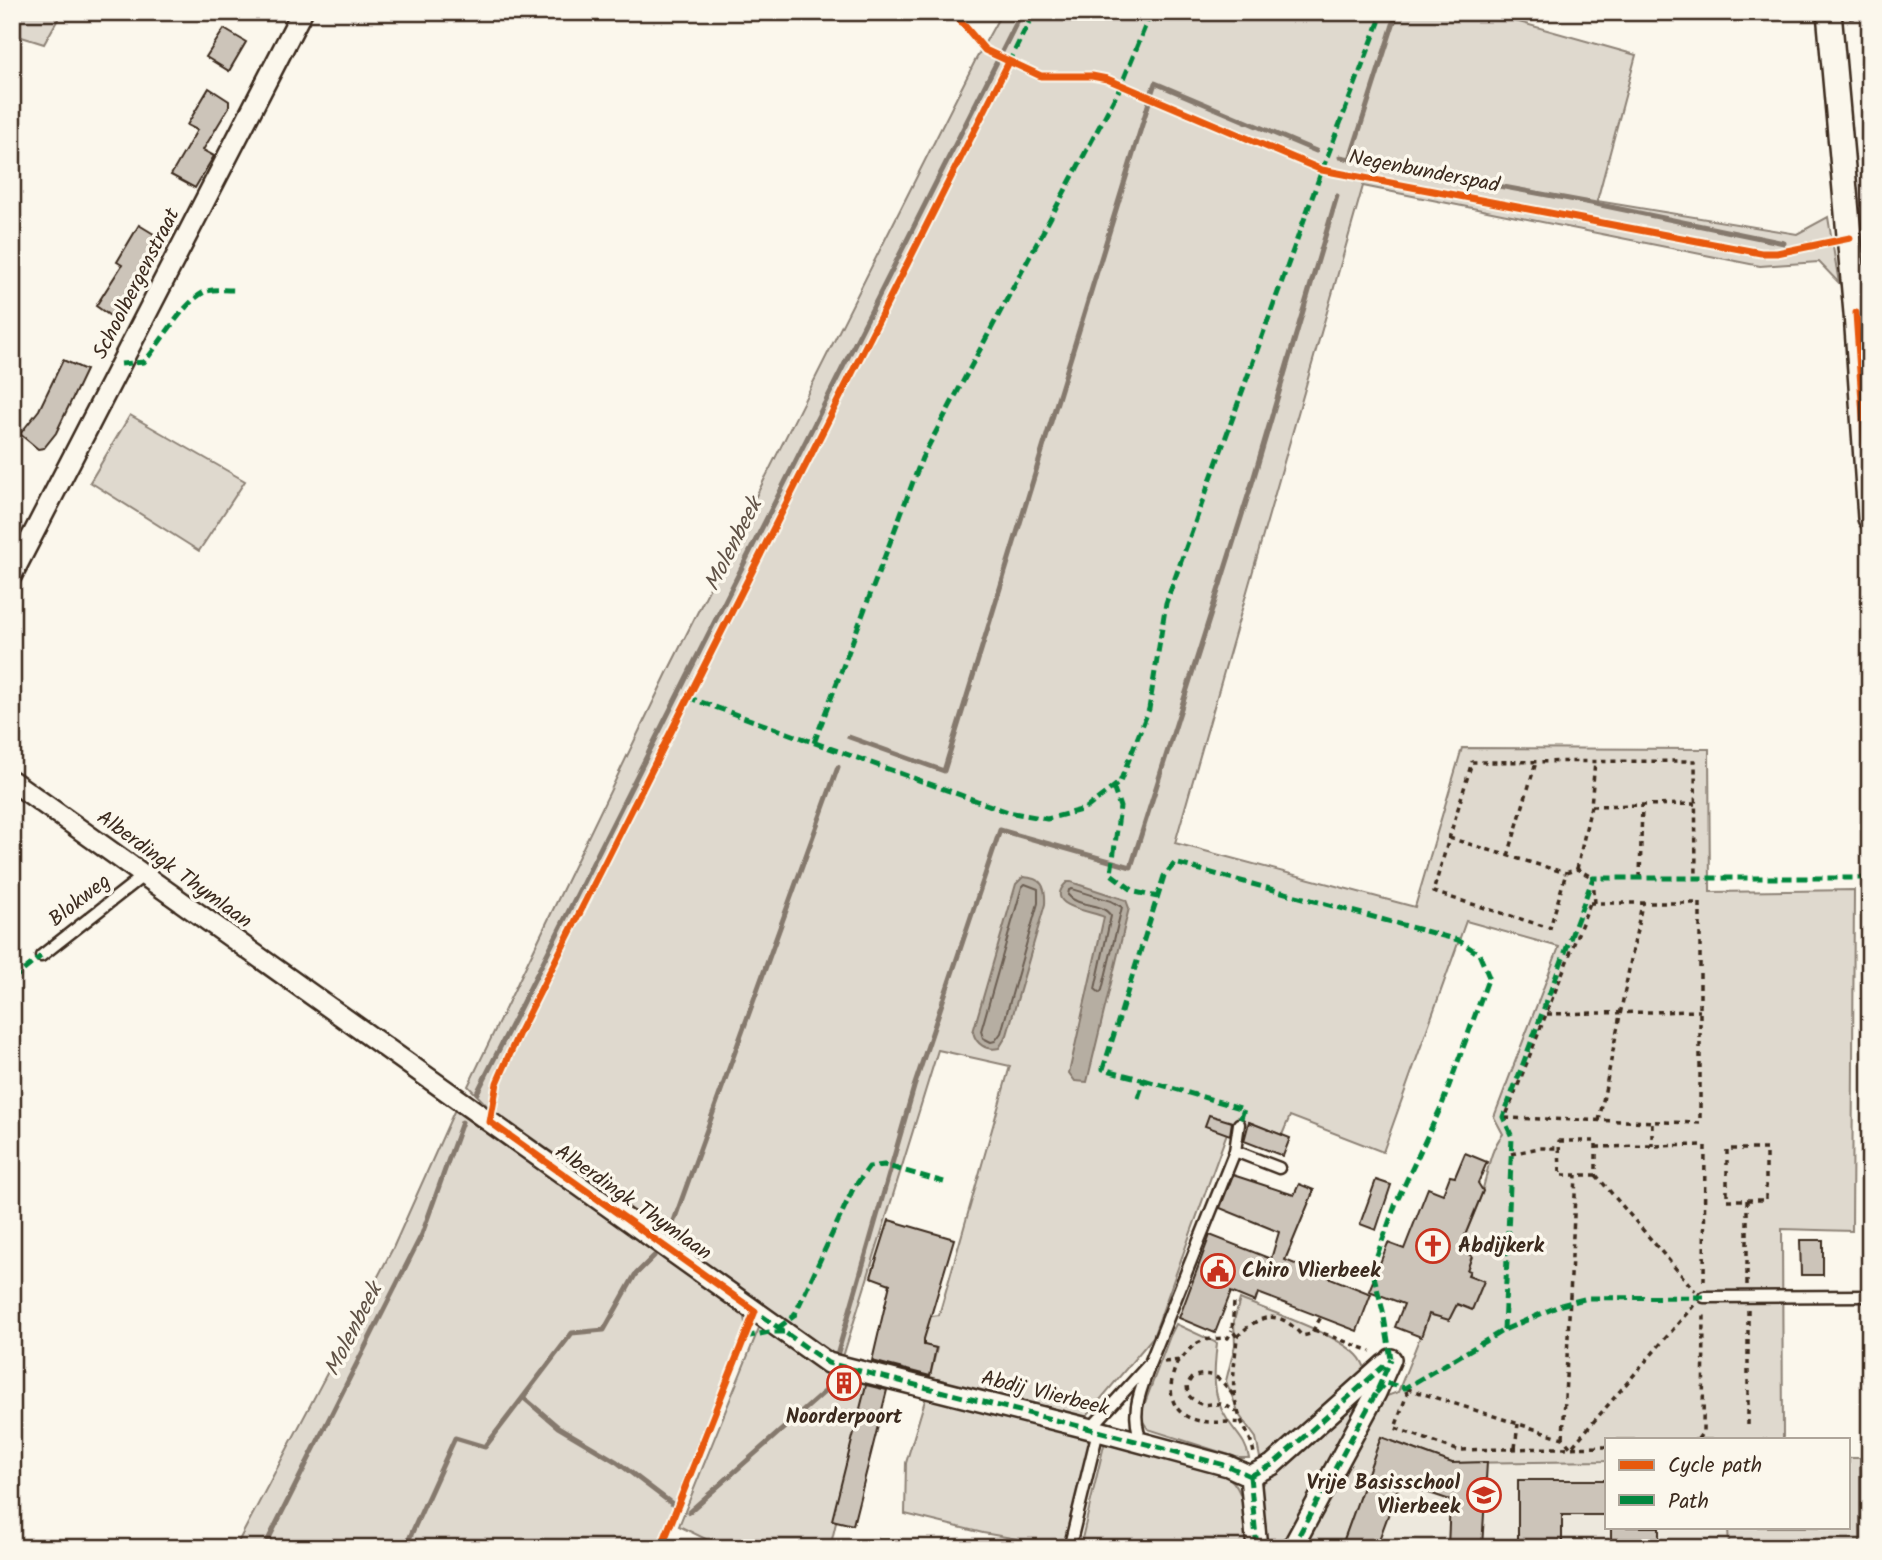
<svg xmlns="http://www.w3.org/2000/svg" width="1882" height="1560" font-family="Kalam,sans-serif">
	<rect width="100%" height="100%" fill="#fbf7ec"/>
	<filter id="ink" filterUnits="userSpaceOnUse"><feTurbulence type="fractalNoise" baseFrequency=".0143" numOctaves="2"/><feDisplacementMap in="SourceGraphic" scale="14" xChannelSelector="R" yChannelSelector="G"/><feConvolveMatrix kernelMatrix="1 2 1 2 8 2 1 2 1" color-interpolation-filters="sRGB"/></filter>
	<g filter="url(#ink)">
		<!-- built -->
		<polygon fill="#ede8dd" points="1381,1437 1452,1463 1607,1461 1607,1527 1728,1527 1729,1548 1341,1548"/>
		<!-- green -->
		<g fill="#dfd9ce" stroke="#8d8276" stroke-width="2">
			<polygon points="12,12 62,12 44,44 12,34"/>
			<path d="M1002,12h481l153,43 -39,146 200,33 31,-17 11,66 -20,-21 -59,4 -397,-80 -188,657 240,64 47,-159 247,1 1,143 144,-2 -2,341 -70,-2 1,210h-176v22l-155,2 -71,-26 -40,111h-39l82,-151 14,-5 31,-78 6,2 21,-9 28,-26 -16,-6 2,-4 -3,-1 5,-13 -13,-7c7,-20 17,-38 23,-58 6,-20 7,-41 21,-58l-9,-17 65,-170 -93,-26 -83,231 -93,-36 -8,19 -33,-13 -2,4 -16,-4 -78,215 -69,82 -155,-39 8,-32 -18,-4 6,-27 14,-2 71,-249 -72,-16 -96,310 -34,-19 -307,-221 -33,-34 201,-417 306,-608z"/>
			<polygon points="130,415 245,481 199,551 90,482"/>
			<polygon points="456,1107 735,1306 744,1317 746,1329 659,1548 235,1548 393,1248"/>
			<path d="M1240,1299c31,13 95,34 117,56 6,6 8,12 10,19 -24,21 -78,78 -107,84l-4,-20 -16,-22 -14,-35 9,-36 -1,-24z"/>
			<polygon points="761,1323 870,1379 830,1548 724,1548 679,1526"/>
			<path d="M1176,1324l41,19c-3,26 -6,53 10,76 9,15 19,21 22,39h-10l-91,-29 -6,-9 1,-12 27,-72z"/>
			<polygon points="1372,1385 1289,1548 1265,1548 1259,1491 1263,1483"/>
			<polygon points="932,1395 1089,1437 1094,1447 1068,1548 983,1533 905,1514 906,1463 925,1400"/>
			<path d="M1109,1441l102,27c8,4 18,8 23,15 13,16 12,45 14,65h-147l-20,-5 23,-98z"/>
			<polygon points="1849,1458 1860,1458 1860,1548 1729,1548 1728,1527 1849,1527"/>
		</g>
		<!-- water -->
		<g fill="#b6aea2" stroke="#85796d" stroke-width="2">
			<path d="M1023,877c19,1 23,9 22,27l-38,131 -8,13c-13,3 -23,-4 -26,-16l43,-148z"/>
			<path d="M1067,882h4l55,18 3,8 -42,174 -12,-1 -6,-8 35,-156c-11,-6 -63,-10 -37,-35z"/>
		</g>
		<g fill="none" stroke-linecap="round" stroke-linejoin="round">
			<!-- shore -->
			<g stroke="#6c5f53" stroke-width="2">
				<polygon points="1025,884 1038,889 1038,903 1001,1033 995,1041 991,1042 983,1038 981,1031 1022,887"/>
				<path d="M1072,889l39,12 11,6 -20,83 -2,3 -5,-4 16,-73c-10,-15 -32,-8 -43,-21l1,-5z"/>
			</g>
			<!-- stream -->
			<g stroke="#85796d" stroke-width="5">
				<polyline points="1151,95 1155,83 1316,151"/>
				<polyline points="1340,157 1591,203 1784,243"/>
				<polyline points="1350,159 1397,12"/>
				<polyline points="849,737 944,771 1149,102"/>
				<polyline points="477,1093 1022,12"/>
				<polyline points="671,1229 838,767"/>
				<polyline points="838,1352 914,1087 1000,830 1131,867 1253,480 1337,196"/>
				<polyline points="524,1398 558,1427 617,1462 675,1506"/>
				<polyline points="689,1512 829,1388 834,1371"/>
				<polyline points="264,1548 422,1234 462,1122"/>
				<polyline points="405,1548 455,1438 485,1447 572,1333 604,1330 635,1275 654,1256"/>
			</g>
		</g>
		<!-- building -->
		<g fill="#ccc4b9" stroke="#3b2a1e" stroke-width="2">
			<polygon points="224,29 246,42 229,71 206,57"/>
			<polygon points="209,88 229,101 229,107 203,150 214,156 195,188 171,175 197,130 187,125"/>
			<polygon points="139,225 167,242 116,320 96,306 122,265 117,262"/>
			<polygon points="63,360 86,370 56,433 44,448 38,449 20,434 39,410"/>
			<polygon points="1209,1115 1232,1122 1230,1135 1205,1126"/>
			<polygon points="1249,1122 1290,1138 1283,1156 1244,1141"/>
			<polygon points="1465,1153 1487,1162 1478,1183 1483,1191 1459,1250 1472,1256 1467,1270 1470,1271 1468,1275 1484,1281 1472,1310 1457,1304 1449,1320 1429,1314 1421,1337 1395,1327 1404,1304 1369,1291 1388,1243 1404,1249 1428,1188 1443,1194 1450,1176 1455,1177"/>
			<polygon points="1233,1175 1294,1195 1299,1184 1314,1190 1285,1260 1371,1294 1357,1331 1258,1293 1255,1302 1231,1292 1215,1333 1179,1318 1210,1235 1271,1259 1279,1232 1220,1208"/>
			<polygon points="1376,1180 1391,1185 1376,1230 1360,1224"/>
			<polygon points="889,1220 954,1239 924,1339 924,1345 936,1348 930,1376 872,1361 890,1284 871,1277"/>
			<polygon points="1800,1240 1823,1240 1823,1275 1801,1275"/>
			<polygon points="866,1385 887,1390 853,1525 832,1520"/>
			<polygon points="1381,1437 1452,1463 1487,1462 1482,1548 1448,1548 1450,1500 1400,1483 1376,1548 1341,1548"/>
			<polygon points="1518,1480 1607,1480 1607,1515 1562,1515 1562,1548 1518,1548"/>
			<polygon points="1611,1527 1659,1527 1659,1541 1648,1548 1622,1548 1611,1541"/>
		</g>
		<g fill="none" stroke-linecap="round" stroke-linejoin="round">
			<!-- service casing -->
			<g stroke="#3b2a1e" stroke-width="15">
				<g id="service">
					<polyline points="41,956 143,876"/>
					<polyline points="1235,1151 1239,1124"/>
					<polyline points="1704,1297 1870,1296"/>
					<polyline points="1091,1428 1150,1363 1235,1151 1279,1168"/>
					<path d="M1142,1443c-12,-29 -3,-49 7,-76"/>
					<polyline points="1082,1548 1070,1545 1098,1431"/>
				</g>
			</g>
			<!-- minor casing -->
			<g stroke="#3b2a1e" stroke-width="24">
				<g id="minor">
					<polyline points="12,575 302,12"/>
					<polyline points="12,781 828,1363 1091,1429 1228,1466 1250,1476"/>
					<polyline points="1250,1476 1272,1465 1385,1364"/>
					<polyline points="1250,1476 1257,1548"/>
					<polyline points="1292,1548 1376,1393 1391,1359"/>
				</g>
			</g>
			<!-- tertiary casing -->
			<g stroke="#3b2a1e" stroke-width="28">
				<polyline id="tertiary" points="1829,12 1856,313 1870,518"/>
			</g>
			<!-- path -->
			<g stroke="#3b2a1e" stroke-width="3.5" stroke-dasharray="5 5" stroke-linecap="butt">
				<polyline points="1849,18 1870,16"/>
				<polyline points="1591,806 1695,804"/>
				<polyline points="1449,838 1566,873"/>
				<polyline points="1508,856 1536,762"/>
				<polyline points="1577,869 1591,806 1595,761"/>
				<polyline points="1640,878 1642,805"/>
				<polygon points="1590,903 1700,903 1700,1123 1505,1118"/>
				<polyline points="1595,903 1593,878 1577,869 1566,873 1550,928 1433,892 1472,762 1695,761 1696,877"/>
				<polyline points="1547,1014 1700,1011"/>
				<polyline points="1599,1121 1642,904"/>
				<polyline points="1652,1123 1652,1146"/>
				<polygon points="1559,1141 1596,1141 1596,1175 1560,1175"/>
				<polyline points="1596,1147 1705,1145 1704,1283"/>
				<polyline points="1511,1154 1539,1148 1560,1148"/>
				<polyline points="1596,1175 1695,1291"/>
				<polyline points="1747,1200 1766,1200 1766,1149 1727,1149 1727,1200 1747,1200 1747,1285"/>
				<path d="M1234,1303l-2,27 5,7c-2,25 -7,50 1,74 4,17 13,23 16,43"/>
				<polyline points="1748,1310 1748,1426"/>
				<polyline points="1314,1330 1371,1351"/>
				<path d="M1237,1337c23,-24 43,-28 65,-1l9,-2 10,-17"/>
				<path d="M1178,1361c-14,30 -8,59 31,61 12,1 21,-1 34,1"/>
				<path d="M1164,1362l17,-2c15,-21 22,-21 47,-22l4,-8"/>
				<path d="M1233,1395c-13,-17 -20,-25 -41,-18l-5,8 1,10c14,14 16,8 33,9 5,1 11,5 16,8"/>
				<polyline points="1563,1438 1576,1175"/>
				<polyline points="1698,1439 1703,1432 1704,1312"/>
				<polyline points="1607,1447 1457,1450 1395,1428 1407,1394 1405,1388 1563,1438 1571,1448 1694,1305"/>
				<polyline points="1515,1448 1518,1424"/>
			</g>
			<!-- service -->
			<use href="#service" stroke="#fbf7ec" stroke-width="10"/>
			<!-- minor -->
			<use href="#minor" stroke="#fbf7ec" stroke-width="19"/>
			<!-- tertiary -->
			<use href="#tertiary" stroke="#fbf7ec" stroke-width="23"/>
			<!-- quiet -->
			<g stroke="#00873e" stroke-width="5" stroke-dasharray="10 5" stroke-linecap="butt">
				<polyline points="1008,64 1034,12"/>
				<path d="M121,364l23,-2c17,-19 41,-63 63,-71 8,-2 20,-1 28,-1"/>
				<polyline points="687,697 1008,812 1047,819 1085,809 1120,782 1149,709 1166,603 1322,170 1383,12"/>
				<polyline points="814,743 922,458 1121,86 1151,12"/>
				<polyline points="1113,787 1120,807 1111,874 1135,892 1158,897"/>
				<polyline points="12,980 41,956"/>
				<polyline points="1144,1080 1244,1109 1239,1124"/>
				<polyline points="1138,1098 1144,1080 1103,1069 1164,876 1175,863 1458,940 1479,954 1489,977 1442,1105 1396,1203 1372,1269 1383,1311 1391,1359"/>
				<polyline points="753,1317 755,1311 828,1363 1091,1429 1228,1466 1250,1476"/>
				<polyline points="778,1328 794,1316 853,1189 869,1167 884,1165 944,1182"/>
				<polyline points="1504,1330 1512,1137 1503,1117 1593,878 1870,878"/>
				<polyline points="745,1337 769,1332 784,1332"/>
				<polyline points="1376,1393 1385,1383 1405,1388 1504,1330 1561,1305 1588,1298 1704,1297"/>
				<polyline points="1250,1476 1272,1465 1386,1364"/>
				<polyline points="1250,1476 1257,1548"/>
				<polyline points="1292,1548 1376,1393 1391,1359"/>
			</g>
			<!-- cycleway casing -->
			<g stroke="#fbf7ec" stroke-width="11">
				<g id="cycleway">
					<polyline points="953,12 985,50 1041,76 1092,76 1107,79 1322,170 1761,253 1777,253 1850,238"/>
					<polyline points="1856,313 1870,518"/>
					<polyline points="661,1548 755,1311 490,1122 497,1083 518,1035 1009,62"/>
				</g>
			</g>
			<!-- cycleway -->
			<use href="#cycleway" stroke="#e8590c" stroke-width="7"/>
		</g>
	</g>
	<!-- icons -->
	<defs>
		<g id="church-ring" transform="scale(1.75)"><circle r="9.5" fill="#fbf7ec" stroke="#c8321e" stroke-width="1.5"/><path d="M-1.2-6h2.4v3.5h3.3v2.4h-3.3V6h-2.4V-.1h-3.3v-2.4h3.3Z" fill="#c8321e"/></g>
		<g id="civic-ring" transform="scale(1.75)"><circle r="9.5" fill="#fbf7ec" stroke="#c8321e" stroke-width="1.5"/><path d="M-.6-6.5H3V-4.5H.6V-3L4-1V1h2V6H-6V1h2V-1L-.6-3ZM-1.2 2.5V6h2.4V2.5Z" fill="#c8321e"/></g>
		<g id="building-ring" transform="scale(1.75)"><circle r="9.5" fill="#fbf7ec" stroke="#c8321e" stroke-width="1.5"/><path d="M-4-6H4V6H1V3H-1V6H-4ZM-2.5-4.3h1.7v1.8h-1.7ZM.8-4.3h1.7v1.8H.8ZM-2.5-1h1.7V.8h-1.7ZM.8-1h1.7V.8H.8Z" fill="#c8321e"/></g>
		<g id="school-ring" transform="scale(1.75)"><circle r="9.5" fill="#fbf7ec" stroke="#c8321e" stroke-width="1.5"/><path d="M0-5L7-2L0 1L-7-2ZM-4 1L0 2.5L4 1V4Q0 6-4 4Z" fill="#c8321e"/></g>
	</defs>
	<g fill-rule="evenodd">
		<use href="#church-ring" x="1433" y="1246"/>
		<use href="#civic-ring" x="1218" y="1271"/>
		<use href="#building-ring" x="844" y="1383"/>
		<use href="#school-ring" x="1484" y="1495"/>
	</g>
	<g text-anchor="middle" dominant-baseline="central" stroke-width="7" stroke-linejoin="round" paint-order="stroke">
		<!-- street labels -->
		<g font-size="21" fill="#3b2a1e" stroke="#fbf7ec">
			<text transform="translate(1424 172) rotate(11)">Negenbunderspad</text>
			<text transform="translate(137 284) rotate(-63)">Schoolbergenstraat</text>
			<text transform="translate(174 870) rotate(36)">Alberdingk Thymlaan</text>
			<text transform="translate(80 901) rotate(-38)">Blokweg</text>
			<text transform="translate(633 1203) rotate(35)">Alberdingk Thymlaan</text>
			<text transform="translate(1045 1394) rotate(14)">Abdij Vlierbeek</text>
		</g>
		<!-- poi labels -->
		<g font-size="21" font-weight="bold" fill="#3b2a1e" stroke="#fbf7ec" text-anchor="start">
			<text x="1458" y="1246">Abdijkerk</text>
			<text x="1242" y="1271">Chiro Vlierbeek</text>
			<text x="844" y="1417" text-anchor="middle">Noorderpoort</text>
			<text x="1460" y="1483" text-anchor="end">Vrije Basisschool<tspan x="1460" dy="24">Vlierbeek</tspan></text>
		</g>
		<!-- water labels -->
		<g font-size="23" font-style="italic" fill="#605246" stroke="#fbf7ec">
			<text transform="translate(734 545) rotate(-63)">Molenbeek</text>
			<text transform="translate(354 1330) rotate(-63)">Molenbeek</text>
		</g>
	</g>
	<!-- margin -->
	<rect width="1882" height="1560" fill="none" stroke="#fbf7ec" stroke-width="42"/>
	<rect x="21" y="21" width="1840" height="1518" fill="none" stroke="#3b2a1e" stroke-width="2.5" filter="url(#ink)"/>
	<!-- legend -->
	<rect x="1605" y="1438" width="245" height="91" fill="#fbf7ec" stroke="#aea59a" stroke-width="2"/>
	<rect x="1619" y="1460" width="35" height="10" fill="#e8590c" stroke="#aea59a" stroke-width="2"/>
	<text x="1668" y="1472" font-size="21" fill="#3b2a1e">Cycle path</text>
	<rect x="1619" y="1495" width="35" height="10" fill="#00873e" stroke="#aea59a" stroke-width="2"/>
	<text x="1668" y="1508" font-size="21" fill="#3b2a1e">Path</text>
</svg>
